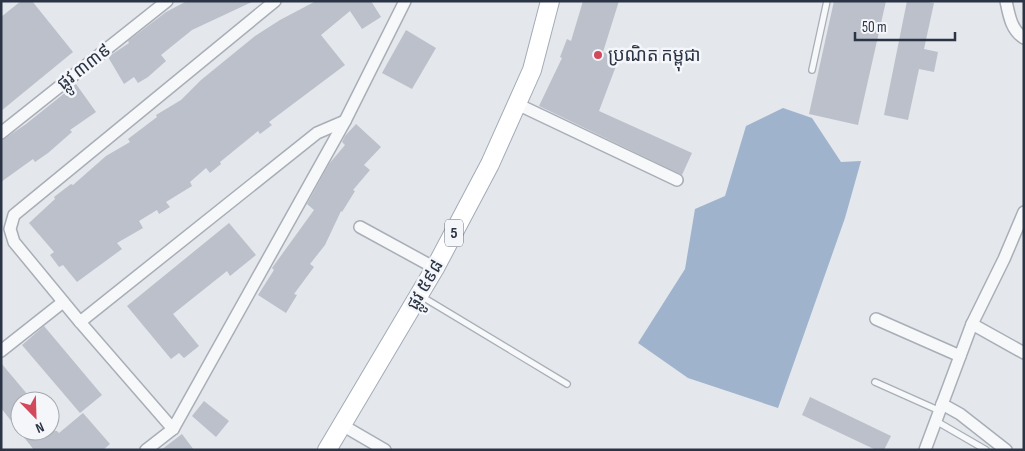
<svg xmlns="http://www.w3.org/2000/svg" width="1025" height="451" font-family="'Sofia Sans Condensed','Noto Sans Khmer',sans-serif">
	<rect width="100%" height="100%" fill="#e4e7ec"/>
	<!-- water -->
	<polygon fill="#9fb4cc" points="783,108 812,118 841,162 861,161 845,218 778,408 688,378 638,343 685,269 695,209 725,196 746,126"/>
	<!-- building -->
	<g fill="#bbc0ca">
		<polygon points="21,1 32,1 73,52 1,111 1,17"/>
		<polygon points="187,1 254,1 192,30 161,55 166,61 148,77 138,83 134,77 124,84 108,57 129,43 128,41 166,12"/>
		<polygon points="316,1 371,1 381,17 362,29 350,11 321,35 345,65 269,122 272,125 260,134 258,131 220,162 221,164 210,173 206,168 190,182 192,186 166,202 170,207 159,214 157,210 139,221 143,228 117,243 122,249 77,282 63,265 59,267 50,255 54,252 29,223 55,199 54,197 71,184 73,185 106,156 130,142 128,139 157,117 156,115 181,100 201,80 255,36 280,20"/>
		<polygon points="583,1 619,1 603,52 619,58 599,111 692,153 682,175 539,106 562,58 560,57 567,39 571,41"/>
		<polygon points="834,1 886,1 858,125 809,114"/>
		<polygon points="907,1 923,1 934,3 924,49 938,52 934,72 919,69 908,120 884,115"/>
		<polygon points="406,30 436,48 412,89 382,73"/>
		<polygon points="76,84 96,112 70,130 72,132 48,153 35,162 33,159 1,182 1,141 26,124"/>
		<polygon points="356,124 381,147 364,165 370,170 353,190 355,191 342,212 341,211 325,245 310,264 314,267 294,294 297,295 286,313 258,295 274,270 272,268 314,210 307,204 329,164 345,145 342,142 345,136"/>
		<polygon points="229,223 256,255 230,276 227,271 173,314 199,346 184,358 179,353 171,359 127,306"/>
		<polygon points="44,326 102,395 80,413 22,345"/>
		<polygon points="1,363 33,401 20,401 20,431 57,431 59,433 83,413 110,444 103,450 34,450 1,408"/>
		<polygon points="810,397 891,436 884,450 876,450 802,415"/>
		<polygon points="204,401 229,421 216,437 192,416"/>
		<polygon points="182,434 194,450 161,450"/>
	</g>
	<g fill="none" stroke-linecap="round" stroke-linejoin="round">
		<!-- service casing -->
		<g stroke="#a9aeb7" stroke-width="8">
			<g id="service">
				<polyline points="812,70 827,1"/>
				<polyline points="421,296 567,384"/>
				<polyline points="875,382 940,411"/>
				<polyline points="936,421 986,450"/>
			</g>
		</g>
		<!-- minor casing -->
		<g stroke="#a9aeb7" stroke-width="14">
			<g id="minor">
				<path d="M1006,1c3,14 5,29 18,37"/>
				<polyline points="517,104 677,180"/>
				<polyline points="1,133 167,1"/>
				<polyline points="360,227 435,268"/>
				<polyline points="876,319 960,356"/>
				<polyline points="80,322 317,133 345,121"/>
				<polyline points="972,324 1024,353"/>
				<polyline points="1,351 63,302"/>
				<polyline points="942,404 960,414 1006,450"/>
				<polyline points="342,425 385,450"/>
				<polyline points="173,429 80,322 14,242 10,229 14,215 275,1"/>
				<polyline points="146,450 173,429 345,121 405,1"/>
				<polyline points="925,450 972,324 1004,259 1024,212"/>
			</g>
		</g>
		<!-- primary casing -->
		<g stroke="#a3abb8" stroke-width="20">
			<polyline id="primary" points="327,450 435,268 490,164 532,70 550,1"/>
		</g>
		<!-- service -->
		<use href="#service" stroke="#f7f8fa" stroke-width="5.5"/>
		<!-- minor -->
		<use href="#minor" stroke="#f7f8fa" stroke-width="11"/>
		<!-- primary -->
		<use href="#primary" stroke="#fff" stroke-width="18"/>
	</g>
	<!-- markers -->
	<circle fill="#d1495b" stroke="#f4f6f9" stroke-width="2" cx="598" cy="55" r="5"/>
	<g text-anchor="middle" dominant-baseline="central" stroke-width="5" stroke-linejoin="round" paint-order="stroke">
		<!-- shield labels -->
		<rect fill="#f4f6f9" stroke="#676e7b" stroke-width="1" x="445" y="219.5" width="18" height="27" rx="4"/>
		<g font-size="16" font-weight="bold" fill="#2b3445">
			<text x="454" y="233">5</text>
		</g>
		<!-- poi labels -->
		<g font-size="18" fill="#2b3445" stroke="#f4f6f9" text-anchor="start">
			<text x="608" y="55">ប្រណិត កម្ពុជា</text>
		</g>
		<!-- street labels -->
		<g font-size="18" fill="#2b3445" stroke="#f4f6f9">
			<text transform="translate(84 67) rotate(-38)">ផ្លូវ ៣៣៩</text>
			<text transform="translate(425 285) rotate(-60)">ផ្លូវ ៥៩៨</text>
		</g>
	</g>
	<!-- border -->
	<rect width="1025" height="451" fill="none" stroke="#2b3445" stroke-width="5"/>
	<!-- north arrow -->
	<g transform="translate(35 416) rotate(157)"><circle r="24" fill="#f4f6f9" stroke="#a4a8b1"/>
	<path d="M0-4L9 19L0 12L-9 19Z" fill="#d1495b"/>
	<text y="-8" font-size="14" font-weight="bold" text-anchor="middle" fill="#2b3445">N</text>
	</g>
	<!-- scale -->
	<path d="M855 32v8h100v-8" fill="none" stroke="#2b3445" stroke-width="2.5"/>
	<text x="862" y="32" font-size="15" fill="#2b3445" stroke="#f4f6f9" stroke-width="4" paint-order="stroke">50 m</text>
</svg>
